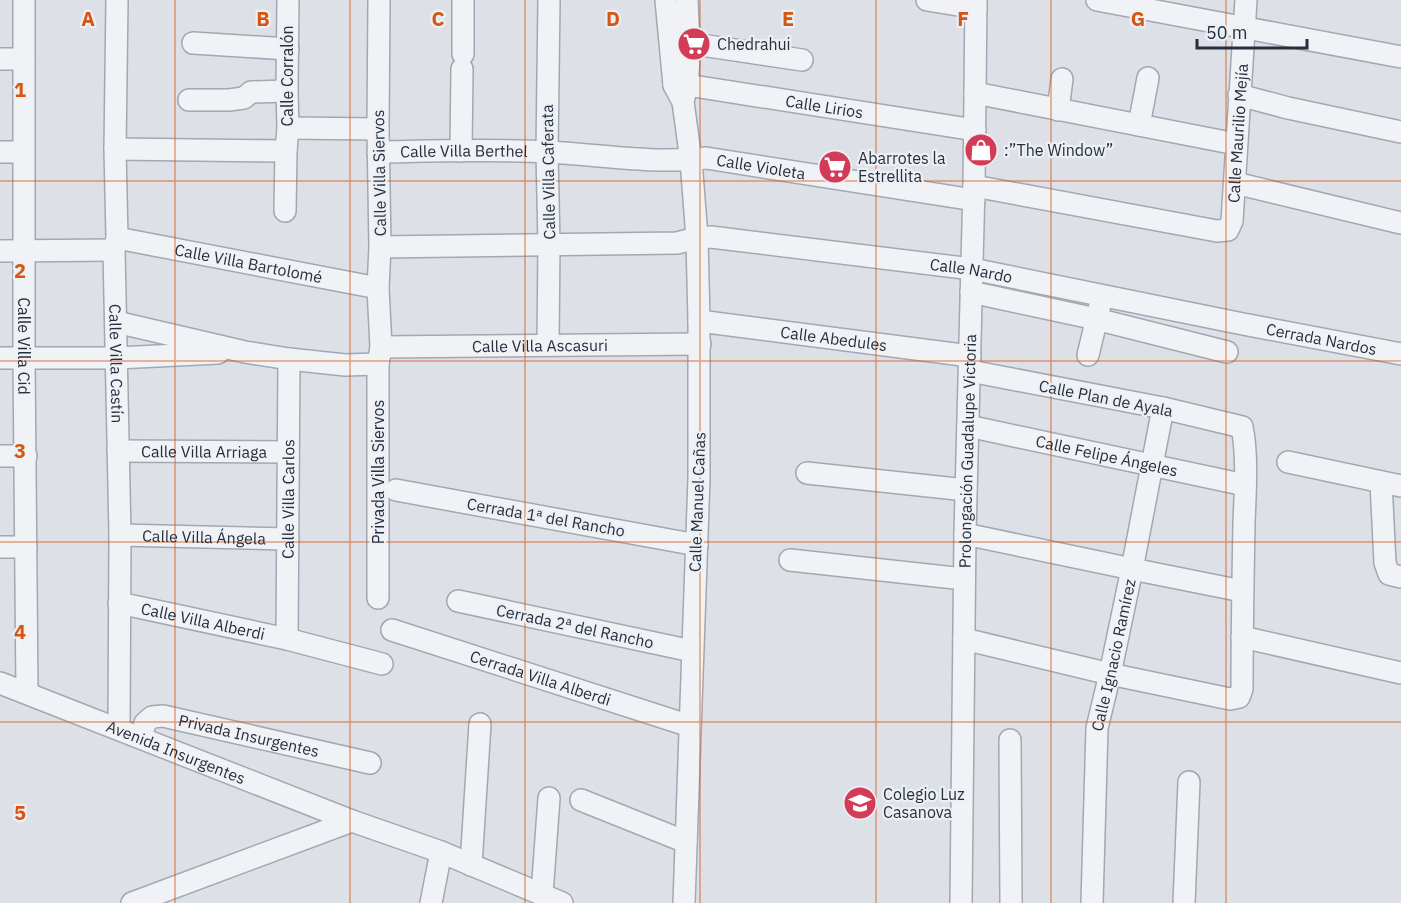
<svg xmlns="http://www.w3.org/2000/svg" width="1401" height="903" font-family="'IBM Plex Sans',sans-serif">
	<rect width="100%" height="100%" fill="#dde1e7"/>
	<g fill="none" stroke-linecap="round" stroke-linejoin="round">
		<!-- minor casing -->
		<g stroke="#a2a8b1" stroke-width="24">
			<g id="minor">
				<path id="s1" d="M24,0v358l3,335"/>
				<path id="s2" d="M117,0l-2,149 2,89 -3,12 6,285 -1,193"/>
				<polyline points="463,0 463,54"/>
				<polyline points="666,0 674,85 683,102 691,160 697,238 699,321 699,478 684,903"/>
				<polyline points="927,0 976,8"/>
				<polyline points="1097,0 1401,57"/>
				<polyline points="193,43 288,49"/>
				<polyline points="688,43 802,60"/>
				<polyline points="0,59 24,59"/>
				<path id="s3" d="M674,85h13l288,45"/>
				<polyline points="975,93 1236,144"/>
				<polyline points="1239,95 1288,108 1401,132"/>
				<path d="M684,98c8,-32 4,-66 3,-98"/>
				<polyline points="189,100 229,100 244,98 251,92 287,91"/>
				<polyline points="1058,110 1062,79"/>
				<polyline points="1139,125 1148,78"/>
				<polyline points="288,128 378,129"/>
				<polyline points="115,149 286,151"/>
				<polyline points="461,151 462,69"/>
				<polyline points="0,152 23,152"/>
				<path id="s4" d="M378,152c57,-1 115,-3 171,0 52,3 105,12 157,6l268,42"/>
				<polyline points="1235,183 1401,223"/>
				<path id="s5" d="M974,186l243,45 11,-1 4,-9 14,-221"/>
				<polyline points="285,211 286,151 288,128 287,91 288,0"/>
				<path id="s6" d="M117,238l261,50"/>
				<path id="s7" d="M380,247l297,-4 20,-5 14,-1 261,32 271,55 158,30"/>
				<polyline points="0,251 114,250"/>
				<polyline points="971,292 1096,319 1227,352"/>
				<path id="s8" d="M699,321l271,35"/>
				<polyline points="116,322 245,352 289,359 345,365 378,364"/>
				<polyline points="548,344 549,245 547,152 549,0"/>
				<path id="s9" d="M381,347l319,-3"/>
				<polyline points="1088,355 1100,305"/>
				<polyline points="0,358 117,358 218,353"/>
				<path id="s10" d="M968,426l277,59"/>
				<path id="s11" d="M118,451l170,1"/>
				<polyline points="0,456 26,456"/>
				<polyline points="1288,462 1401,486"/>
				<polyline points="807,473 966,490"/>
				<polyline points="1381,482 1385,563 1389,574 1401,577"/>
				<polyline points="396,490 697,545"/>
				<polyline points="965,534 1132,569 1242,591"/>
				<path id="s12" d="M120,535l168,4"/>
				<polyline points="0,547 26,547"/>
				<polyline points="790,560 964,579"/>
				<polyline points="378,598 378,364 381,347 378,288 380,247 378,129 379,0"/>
				<polyline points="458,601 692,651"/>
				<path id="s13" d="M119,603l168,36 95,25"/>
				<path id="s14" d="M392,630l298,96"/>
				<polyline points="1242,637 1401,673"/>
				<path id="s15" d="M287,639l2,-280"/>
				<path d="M964,639l146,35 120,25 9,-2 3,-8c0,-56 1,-111 2,-166 1,-29 4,-67 -2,-96l-79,-19 -193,-37"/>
				<path id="s16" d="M0,683l352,138 89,31 121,51"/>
				<path id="s17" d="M141,737l4,-14 7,-6 11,-1 207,47"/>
				<polyline points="1010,740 1011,903"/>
				<polyline points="581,800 686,842"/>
				<polyline points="471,865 480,724"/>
				<polyline points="542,894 549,798"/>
				<polyline points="132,903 352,821"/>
				<polyline points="431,903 441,852"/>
				<path id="s18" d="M961,903l4,-369 9,-348 2,-186"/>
				<path id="s19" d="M1092,903l5,-175 13,-54 22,-105 31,-161"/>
				<polyline points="1184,903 1189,782"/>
			</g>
		</g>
		<!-- minor -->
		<use href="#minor" stroke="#f0f2f6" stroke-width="21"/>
	</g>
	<!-- grid -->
	<path fill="none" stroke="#d55511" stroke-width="1.5" stroke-opacity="0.55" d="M175,0v903M350,0v903M525,0v903M700,0v903M876,0v903M1051,0v903M1226,0v903M0,181h1401M0,361h1401M0,542h1401M0,722h1401"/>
	<!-- icons -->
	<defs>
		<g id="supermarket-disc" transform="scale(1.725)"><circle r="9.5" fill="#d33b56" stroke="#ecf0f5"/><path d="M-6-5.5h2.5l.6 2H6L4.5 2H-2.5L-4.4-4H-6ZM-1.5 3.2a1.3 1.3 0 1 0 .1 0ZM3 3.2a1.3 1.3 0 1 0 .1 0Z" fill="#fff"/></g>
		<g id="shop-disc" transform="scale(1.725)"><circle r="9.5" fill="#d33b56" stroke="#ecf0f5"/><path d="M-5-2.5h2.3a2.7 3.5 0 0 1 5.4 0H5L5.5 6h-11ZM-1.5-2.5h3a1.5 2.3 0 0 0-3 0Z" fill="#fff"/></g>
		<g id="school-disc" transform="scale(1.725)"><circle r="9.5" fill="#d33b56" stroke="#ecf0f5"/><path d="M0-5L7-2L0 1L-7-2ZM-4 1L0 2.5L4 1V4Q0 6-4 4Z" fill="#fff"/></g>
	</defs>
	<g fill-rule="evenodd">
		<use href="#supermarket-disc" x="694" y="44"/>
		<use href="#shop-disc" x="981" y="150"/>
		<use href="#supermarket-disc" x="835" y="167"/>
		<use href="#school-disc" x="860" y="803"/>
	</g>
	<g text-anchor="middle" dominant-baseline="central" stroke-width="4.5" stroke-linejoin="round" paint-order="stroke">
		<!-- poi labels -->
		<g font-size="16" fill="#262f3e" stroke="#ecf0f5" text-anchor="start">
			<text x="717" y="44">Chedrahui</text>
			<text x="1004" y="150">:”The Window”</text>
			<text x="858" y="158">Abarrotes la<tspan x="858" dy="18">Estrellita</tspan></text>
			<text x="883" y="794">Colegio Luz<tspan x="883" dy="18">Casanova</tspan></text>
		</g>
		<!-- street labels -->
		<g font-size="16" fill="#262f3e" stroke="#ecf0f5">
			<text transform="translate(287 76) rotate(-90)">Calle Corralón</text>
			<text stroke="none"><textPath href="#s3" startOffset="152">Calle Lirios</textPath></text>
			<text stroke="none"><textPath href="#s5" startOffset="356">Calle Maurilio Mejía</textPath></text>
			<text stroke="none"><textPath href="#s4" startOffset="86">Calle Villa Berthel</textPath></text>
			<text stroke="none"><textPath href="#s4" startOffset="384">Calle Violeta</textPath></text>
			<text transform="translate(548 172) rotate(-91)">Calle Villa Caferata</text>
			<text transform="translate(379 173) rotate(-91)">Calle Villa Siervos</text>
			<text stroke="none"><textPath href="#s6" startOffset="134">Calle Villa Bartolomé</textPath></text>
			<text stroke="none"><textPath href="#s7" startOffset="594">Calle Nardo</textPath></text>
			<text stroke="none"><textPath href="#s8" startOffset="136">Calle Abedules</textPath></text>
			<text stroke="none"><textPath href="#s7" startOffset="951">Cerrada Nardos</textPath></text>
			<text stroke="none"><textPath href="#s9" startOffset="159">Calle Villa Ascasuri</textPath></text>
			<text stroke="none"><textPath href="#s1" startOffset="346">Calle Villa Cid</textPath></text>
			<text stroke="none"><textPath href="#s2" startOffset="364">Calle Villa Castín</textPath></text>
			<text transform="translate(1106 398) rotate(11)">Calle Plan de Ayala</text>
			<text stroke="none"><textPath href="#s18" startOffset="452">Prolongación Guadalupe Victoria</textPath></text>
			<text stroke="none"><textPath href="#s11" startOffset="86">Calle Villa Arriaga</textPath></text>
			<text stroke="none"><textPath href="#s10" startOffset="142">Calle Felipe Ángeles</textPath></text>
			<text transform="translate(378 472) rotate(-90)">Privada Villa Siervos</text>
			<text stroke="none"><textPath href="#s15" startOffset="140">Calle Villa Carlos</textPath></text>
			<text transform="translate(697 502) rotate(-88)">Calle Manuel Cañas</text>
			<text transform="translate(546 517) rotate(10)">Cerrada 1ª del Rancho</text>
			<text stroke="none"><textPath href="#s12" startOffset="84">Calle Villa Ángela</textPath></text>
			<text stroke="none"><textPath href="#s13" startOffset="86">Calle Villa Alberdi</textPath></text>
			<text transform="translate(575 626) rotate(12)">Cerrada 2ª del Rancho</text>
			<text stroke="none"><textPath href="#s19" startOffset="250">Calle Ignacio Ramírez</textPath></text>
			<text stroke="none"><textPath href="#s14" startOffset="156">Cerrada Villa Alberdi</textPath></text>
			<text stroke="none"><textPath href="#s17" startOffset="123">Privada Insurgentes</textPath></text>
			<text stroke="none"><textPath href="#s16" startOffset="189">Avenida Insurgentes</textPath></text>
		</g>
	</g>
	<g font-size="20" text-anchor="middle" font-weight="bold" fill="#d55511" stroke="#ecf0f5" stroke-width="4.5" stroke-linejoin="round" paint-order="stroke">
		<text x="88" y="26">A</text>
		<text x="263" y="26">B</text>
		<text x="438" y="26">C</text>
		<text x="613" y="26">D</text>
		<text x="788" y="26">E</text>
		<text x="963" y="26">F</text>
		<text x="1138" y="26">G</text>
		<text x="20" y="97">1</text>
		<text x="20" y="278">2</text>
		<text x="20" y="458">3</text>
		<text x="20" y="639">4</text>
		<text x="20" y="820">5</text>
	</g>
	<!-- scale -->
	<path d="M1197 39v9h110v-9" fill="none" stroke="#262f3e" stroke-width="3"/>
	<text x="1206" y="39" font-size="18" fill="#262f3e" stroke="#ecf0f5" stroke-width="4.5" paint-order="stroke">50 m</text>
</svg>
